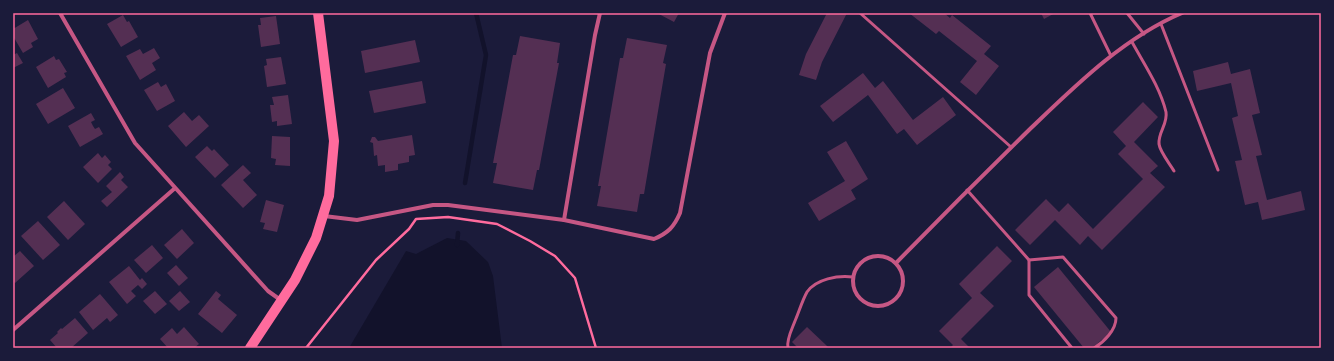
<svg xmlns="http://www.w3.org/2000/svg" width="1334" height="361" font-family="'Alegreya Sans',sans-serif">
	<rect width="100%" height="100%" fill="#1b1b3a"/>
	<!-- water -->
	<polygon fill="#12122b" points="447,238 466,241 488,262 493,276 502,348 349,348 406,251 416,254"/>
	<g fill="none" stroke-linecap="round" stroke-linejoin="round">
		<!-- stream -->
		<g stroke="#12122b" stroke-width="4.5">
			<polyline points="465,183 486,55 476,13"/>
			<polyline points="457,245 458,233"/>
		</g>
	</g>
	<!-- building -->
	<g fill="#542f53">
		<polygon points="657,13 679,13 674,22"/>
		<polygon points="827,13 847,13 822,62 816,80 799,75 806,54"/>
		<polygon points="909,13 944,13 950,18 952,15 991,46 984,54 999,66 976,95 960,82 977,61 939,31 936,34"/>
		<polygon points="1041,13 1055,13 1044,19"/>
		<polygon points="123,15 127,22 129,21 138,37 121,47 107,24"/>
		<polygon points="276,16 280,44 261,47 258,25 261,25 260,18"/>
		<polygon points="28,20 38,39 31,43 33,47 23,53 13,36 13,29"/>
		<polygon points="520,36 560,43 557,63 559,63 539,170 537,170 533,190 493,183 497,163 493,163 513,55 516,55"/>
		<polygon points="627,38 667,45 663,63 666,64 644,194 640,194 637,212 597,206 601,186 598,186 620,58 623,58"/>
		<polygon points="415,40 420,62 365,73 361,51"/>
		<polygon points="154,48 160,58 152,63 156,70 140,80 126,56 140,49 143,54"/>
		<polygon points="17,53 23,63 13,68 13,55"/>
		<polygon points="54,56 56,60 59,59 67,72 64,73 66,77 48,88 36,67"/>
		<polygon points="281,57 286,84 267,87 264,66 267,65 266,59"/>
		<polygon points="1228,62 1231,74 1250,69 1260,113 1252,115 1262,155 1256,156 1267,200 1301,191 1305,210 1262,220 1258,202 1245,205 1235,161 1242,160 1232,118 1238,116 1231,83 1197,91 1193,71"/>
		<polygon points="863,73 875,88 883,81 913,120 943,97 956,115 917,145 904,129 897,134 868,95 833,122 820,106"/>
		<polygon points="422,81 426,103 374,113 369,91"/>
		<polygon points="158,82 161,87 166,84 175,101 157,111 144,90"/>
		<polygon points="63,88 75,108 48,124 36,104"/>
		<polygon points="288,95 292,124 277,126 277,121 272,122 270,105 274,105 272,97"/>
		<polygon points="1143,102 1158,117 1134,142 1158,166 1150,173 1165,187 1102,250 1088,236 1080,245 1055,220 1030,245 1015,230 1046,199 1059,212 1068,203 1093,229 1143,179 1118,154 1126,146 1113,132"/>
		<polygon points="184,112 192,121 199,115 209,126 186,147 168,126"/>
		<polygon points="91,113 95,120 91,122 93,126 95,129 99,127 103,134 80,147 68,126"/>
		<polygon points="412,135 415,155 409,156 409,162 398,164 398,170 385,172 385,165 378,166 377,155 374,156 373,143 370,142 372,137 375,137 378,141"/>
		<polygon points="272,136 290,137 290,166 275,165 276,159 271,158"/>
		<polygon points="846,141 868,179 851,190 856,199 819,221 808,203 845,181 827,152"/>
		<polygon points="207,146 212,151 214,149 229,165 215,178 195,157"/>
		<polygon points="98,153 102,158 105,155 111,162 108,165 112,169 98,183 83,167"/>
		<polygon points="243,165 251,173 243,180 257,195 243,208 221,185"/>
		<polygon points="120,172 124,177 121,180 128,187 107,207 101,201 112,192 106,186"/>
		<polygon points="266,200 284,205 277,232 263,229 265,223 260,222"/>
		<polygon points="64,201 85,224 68,240 47,217"/>
		<polygon points="38,221 60,245 43,260 21,236"/>
		<polygon points="182,229 194,243 177,259 164,245"/>
		<polygon points="152,245 163,258 146,273 134,260"/>
		<polygon points="997,246 1012,261 980,293 994,306 961,339 970,348 950,348 953,345 939,331 972,298 959,284"/>
		<polygon points="20,251 34,266 15,283 13,281 13,254 14,256"/>
		<polygon points="176,265 188,278 179,286 167,273"/>
		<polygon points="129,266 140,280 142,278 147,284 142,289 138,285 131,291 136,296 127,304 109,282"/>
		<polygon points="1058,267 1111,332 1092,348 1084,348 1034,287"/>
		<polygon points="155,291 167,304 155,314 143,301"/>
		<polygon points="180,291 190,302 179,311 169,301"/>
		<polygon points="216,291 221,295 218,299 237,315 222,333 198,314"/>
		<polygon points="100,294 118,315 110,322 107,318 93,330 79,312"/>
		<polygon points="75,318 88,333 71,348 57,348 50,340 58,333 57,332 61,328 62,329"/>
		<polygon points="184,327 199,344 194,348 168,348 160,339 172,328 177,334"/>
		<polygon points="807,327 826,345 829,348 798,348 792,342"/>
	</g>
	<g fill="none" stroke-linecap="round" stroke-linejoin="round">
		<!-- path -->
		<polyline stroke="#ff6b9d" stroke-width="2.5" points="306,348 376,260 409,229 416,219 448,217 497,224 530,241 555,256 575,278 596,348"/>
		<!-- service -->
		<g stroke="#c65784" stroke-width="3">
			<polyline points="860,13 1011,147"/>
			<polyline points="1090,13 1111,56"/>
			<polyline points="1127,13 1144,34"/>
			<polyline points="1161,24 1218,170"/>
			<path d="M1132,42c12,22 28,45 34,70 2,12 -8,20 -7,32 1,8 11,20 15,27"/>
			<polyline points="967,190 1029,260 1029,295 1072,348"/>
			<path d="M1029,260l34,-3 53,61c0,12 -12,24 -22,30"/>
			<path d="M788,348c-2,-8 4,-19 7,-27 4,-9 7,-20 12,-29 9,-13 31,-17 46,-15"/>
		</g>
		<!-- minor -->
		<g stroke="#c65784" stroke-width="4">
			<polyline points="60,13 135,143 268,291 282,301"/>
			<path d="M324,216l33,4 76,-15h15l116,15 90,19c14,-6 20,-12 26,-26l30,-160 15,-40"/>
			<polyline points="564,220 595,35 600,13"/>
			<circle cx="878" cy="281" r="25"/>
			<path d="M896,263c44,-45 88,-89 133,-133 46,-44 94,-92 153,-117"/>
			<polyline points="13,330 174,189"/>
		</g>
		<!-- primary -->
		<polyline stroke="#ff6b9d" stroke-width="10" points="250,348 295,280 316,238 329,196 334,141 318,13"/>
	</g>
	<!-- border -->
	<rect width="1334" height="361" fill="none" stroke="#1b1b3a" stroke-width="28"/>
	<rect x="14" y="14" width="1306" height="333" fill="none" stroke="#ff6b9d" stroke-width="1.5"/>
</svg>
